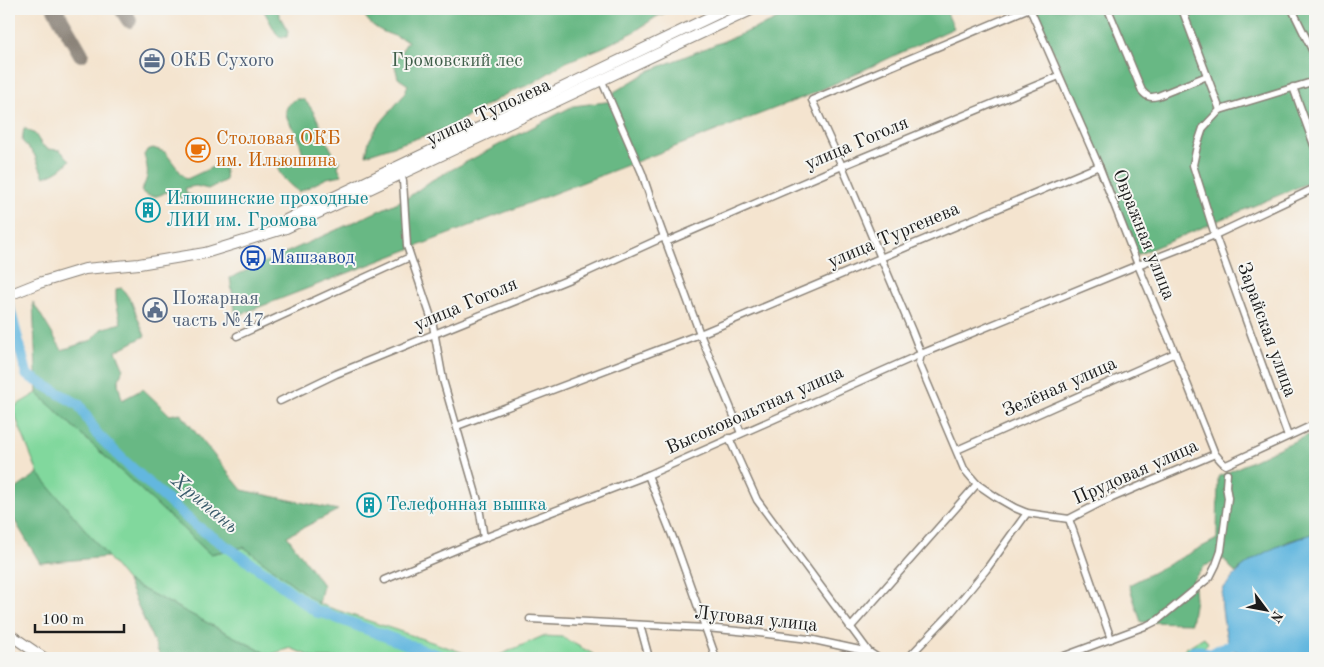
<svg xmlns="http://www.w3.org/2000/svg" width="1324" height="667" font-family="'Old Standard TT',serif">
	<rect width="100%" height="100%" fill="#f6f6f2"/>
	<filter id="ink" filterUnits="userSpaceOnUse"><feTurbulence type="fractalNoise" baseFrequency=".02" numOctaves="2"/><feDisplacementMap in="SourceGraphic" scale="10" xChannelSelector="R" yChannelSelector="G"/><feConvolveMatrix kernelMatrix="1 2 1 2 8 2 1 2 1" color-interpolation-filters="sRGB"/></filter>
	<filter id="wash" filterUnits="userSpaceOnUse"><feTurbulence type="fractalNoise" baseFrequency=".0096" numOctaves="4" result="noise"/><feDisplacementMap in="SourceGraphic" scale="20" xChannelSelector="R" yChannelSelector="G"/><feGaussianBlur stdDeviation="1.12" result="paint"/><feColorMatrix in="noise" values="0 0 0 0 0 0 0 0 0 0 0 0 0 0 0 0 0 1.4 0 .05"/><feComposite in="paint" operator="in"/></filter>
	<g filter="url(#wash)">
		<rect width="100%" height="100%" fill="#f4e4cf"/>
		<!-- green -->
		<g fill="#81d89d" stroke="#4e7a5c">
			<polygon points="37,393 210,554 244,547 319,604 479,658 315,658 290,648 269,655 127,581 38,473 12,408"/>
			<polygon points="543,636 562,637 593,654 596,658 493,658"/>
			<polygon points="1204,637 1208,643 1200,651 1210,658 1178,658 1186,648"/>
		</g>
		<!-- forest -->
		<g fill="#68b884" stroke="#426a50">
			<polygon points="263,9 278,9 279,15 288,31 287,37 280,37 276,33"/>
			<path d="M361,9h313l-18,8 -22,15 -33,16 -35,14 -35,22 -23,9 -57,33 -12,5 -73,24 3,-14 8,-14 26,-31 5,-11 -10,-7 -4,-16 14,-21c-22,-9 -36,-9 -47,-32z"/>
			<polygon points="798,9 945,9 954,28 812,94 236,316 230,278 407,198 432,180 573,106 614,101 614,92 651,70 769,23"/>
			<polygon points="1035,9 1315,9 1315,180 1137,255 1105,173"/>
			<path d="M296,99h7c18,15 22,50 37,62l-2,6 4,8 -15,3 -28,14c-10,-7 -21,-17 -23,-29 6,-9 12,-9 22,-6l5,-3c-2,-6 -3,-13 -6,-19 -8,-14 -20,-25 -1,-36z"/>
			<path d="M24,128l11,6 7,11 6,4 12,1 10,10c-6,8 -16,14 -26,17l-10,-23 -12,-13z"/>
			<path d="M153,148l12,4 16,21 6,6 30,-14 4,-6 3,5 2,16 -18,9 -12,-3 -11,2 2,6 6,2 -4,5 -23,-9c-8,5 -17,7 -25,-1 8,-15 8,-19 3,-36l3,-5z"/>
			<polygon points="122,288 131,301 145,336 116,351 123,368 118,383 122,400 143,389 170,415 180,413 242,490 338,510 287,536 323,585 319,604 244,547 210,554 37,393 33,302 62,350 92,340 101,329 121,323 116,301 116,289"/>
			<polygon points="1315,432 1315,533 1289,541 1254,559 1235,573 1224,559 1204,566 1193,580 1195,599 1191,623 1141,622 1129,585 1217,539 1218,477 1279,448"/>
			<polygon points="38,473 108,557 40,563 9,511 9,494"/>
			<polygon points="127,581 269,655 269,658 202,658 200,654 188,658 161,658"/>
		</g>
		<!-- water -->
		<path fill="#63b7df" stroke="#406a7e" d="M1315,533v125h-66l-1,-3 -16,-5c-6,-11 -7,-21 -9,-33 -1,-9 -3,-18 0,-27 1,-3 4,-6 7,-9 20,-27 55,-38 85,-48z"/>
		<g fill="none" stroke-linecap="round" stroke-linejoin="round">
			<!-- river -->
			<g stroke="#63b7df" stroke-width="11">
				<polyline points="9,306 27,375 79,405 97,434 123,460 195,525 271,577 317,612 327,614 419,649 446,658"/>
				<polyline points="1187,658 1194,651 1201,651 1210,655 1217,651 1243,641"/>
			</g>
			<!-- taxiway -->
			<g stroke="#888076" stroke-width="16">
				<polyline points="55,9 81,54"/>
				<polyline points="122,9 129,20"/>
			</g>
		</g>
	</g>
	<g filter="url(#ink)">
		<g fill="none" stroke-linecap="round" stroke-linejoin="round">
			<!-- street casing -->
			<g stroke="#888076" stroke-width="9">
				<g id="street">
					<polyline points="1027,9 812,100 842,166 912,331 921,354 919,363 964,469 977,484 996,497 1015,508 1027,513 1069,519"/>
					<path d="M1030,9l69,157 39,99 37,88 40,101c4,4 7,9 11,11l89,-41"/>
					<path d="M1108,9l34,82c5,6 8,7 16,5l49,-20"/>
					<polyline points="1182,9 1220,110"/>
					<polyline points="1292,9 1315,56"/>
					<polyline points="601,79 608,95 642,173 656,215 700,334 741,433"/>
					<polyline points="1293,87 1315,148"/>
					<polyline points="401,174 403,181 407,246 432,320 443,380 478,501 484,538"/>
					<polyline points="666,242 842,166 1059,76"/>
					<polyline points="237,336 410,257"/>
					<polyline points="280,401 336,374 587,272 664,237"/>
					<polyline points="457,426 700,334 1099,166"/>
					<polyline points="1288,436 1215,235 1193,165 1197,146 1203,128 1220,110 1315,81"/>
					<polyline points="729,438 757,500 869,652 878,658"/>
					<polyline points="957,450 1175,353"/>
					<polyline points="648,475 677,548 716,658"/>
					<polyline points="1069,519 1100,503 1215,454"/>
					<polyline points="1069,519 1111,639"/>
					<polyline points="384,580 484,538 648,475 921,354 1138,265 1215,235 1315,188"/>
					<polyline points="530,619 706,628 759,633 809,639 869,652"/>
					<polyline points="640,625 649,658"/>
					<polyline points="850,628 977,484"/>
					<polyline points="908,658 949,615 986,570 1027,513"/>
					<polyline points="1059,658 1148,625 1158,620 1210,577 1216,565 1221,551 1228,498 1226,486 1227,474"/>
				</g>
			</g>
			<!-- primary casing -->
			<g stroke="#888076" stroke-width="12">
				<g id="primary">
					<polyline points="286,220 727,9"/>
					<polyline points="9,295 39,283 85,269 139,264 205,253 286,228 753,9"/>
					<polyline points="9,634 44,658"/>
				</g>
			</g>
			<!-- street -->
			<use href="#street" stroke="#fff" stroke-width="6"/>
			<!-- primary -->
			<use href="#primary" stroke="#fff" stroke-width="10"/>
		</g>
	</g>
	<!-- icons -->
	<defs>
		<g id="office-ring" transform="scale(1.25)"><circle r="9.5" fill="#f6f6f2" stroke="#5c6f8a" stroke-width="1.5"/><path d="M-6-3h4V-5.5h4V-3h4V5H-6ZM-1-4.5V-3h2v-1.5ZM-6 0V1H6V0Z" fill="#5c6f8a"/></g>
		<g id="cafe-ring" transform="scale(1.25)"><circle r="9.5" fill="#f6f6f2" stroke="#e8710a" stroke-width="1.5"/><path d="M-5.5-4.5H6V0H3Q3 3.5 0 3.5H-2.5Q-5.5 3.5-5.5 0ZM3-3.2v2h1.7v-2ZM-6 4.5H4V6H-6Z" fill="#e8710a"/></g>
		<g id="building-ring" transform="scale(1.25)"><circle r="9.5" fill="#f6f6f2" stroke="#0f9aa8" stroke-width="1.5"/><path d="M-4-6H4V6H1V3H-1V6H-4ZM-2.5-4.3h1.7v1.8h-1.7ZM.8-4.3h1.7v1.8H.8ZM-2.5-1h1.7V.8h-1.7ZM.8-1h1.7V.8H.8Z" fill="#0f9aa8"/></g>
		<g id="bus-ring" transform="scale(1.25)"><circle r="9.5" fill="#f6f6f2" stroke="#1a4fb4" stroke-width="1.5"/><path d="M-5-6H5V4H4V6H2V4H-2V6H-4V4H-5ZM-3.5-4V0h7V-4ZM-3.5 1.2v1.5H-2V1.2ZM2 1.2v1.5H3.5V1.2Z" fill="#1a4fb4"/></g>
		<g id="civic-ring" transform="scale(1.25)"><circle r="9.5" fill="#f6f6f2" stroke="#5c6f8a" stroke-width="1.5"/><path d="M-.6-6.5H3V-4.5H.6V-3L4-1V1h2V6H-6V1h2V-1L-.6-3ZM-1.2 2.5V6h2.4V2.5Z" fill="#5c6f8a"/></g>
	</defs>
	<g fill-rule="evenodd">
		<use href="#office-ring" x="152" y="61"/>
		<use href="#cafe-ring" x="198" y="150"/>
		<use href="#building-ring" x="148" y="210"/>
		<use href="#bus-ring" x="253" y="258"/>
		<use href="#civic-ring" x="155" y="310"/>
		<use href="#building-ring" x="369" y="505"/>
	</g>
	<g text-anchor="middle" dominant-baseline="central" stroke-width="4" stroke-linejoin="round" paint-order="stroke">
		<!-- service labels -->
		<g font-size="19" fill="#4e5e75" stroke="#f6f6f2" text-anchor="start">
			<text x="170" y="61">ОКБ Сухого</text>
			<text x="172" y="299">Пожарная<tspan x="172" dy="22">часть №47</tspan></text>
		</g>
		<!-- park labels -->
		<g font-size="19" fill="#3f5e49" stroke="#f6f6f2">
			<text x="457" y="61">Громовский лес</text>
		</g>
		<!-- street labels -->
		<g font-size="19" fill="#1c1c1c" stroke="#f6f6f2">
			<text transform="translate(489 113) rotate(-25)">улица Туполева</text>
			<text transform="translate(857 144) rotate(-23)">улица Гоголя</text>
			<text transform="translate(1143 235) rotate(68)">Овражная улица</text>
			<text transform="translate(894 236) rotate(-23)">улица Тургенева</text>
			<text transform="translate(466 305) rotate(-23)">улица Гоголя</text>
			<text transform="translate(1266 330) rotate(70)">Зарайская улица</text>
			<text transform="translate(1060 388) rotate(-24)">Зелёная улица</text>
			<text transform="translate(755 411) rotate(-24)">Высоковольтная улица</text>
			<text transform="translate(1136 473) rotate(-24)">Прудовая улица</text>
			<text transform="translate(756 620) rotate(6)">Луговая улица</text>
		</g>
		<!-- food labels -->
		<g font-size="19" fill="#c56008" stroke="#f6f6f2" text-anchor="start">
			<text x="216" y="139">Столовая ОКБ<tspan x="216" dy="22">им. Ильюшина</tspan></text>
		</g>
		<!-- culture labels -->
		<g font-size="19" fill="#0d838f" stroke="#f6f6f2" text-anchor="start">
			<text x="166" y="199">Илюшинские проходные<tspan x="166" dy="22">ЛИИ им. Громова</tspan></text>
			<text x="386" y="505">Телефонная вышка</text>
		</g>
		<!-- transit labels -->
		<g font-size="19" fill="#164399" stroke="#f6f6f2" text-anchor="start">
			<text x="270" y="258">Машзавод</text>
		</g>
		<!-- water labels -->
		<g font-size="20" font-style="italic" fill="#385a6a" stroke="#f6f6f2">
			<text transform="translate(204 504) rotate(40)">Хрипань</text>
		</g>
	</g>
	<!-- margin -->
	<rect width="1324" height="667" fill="none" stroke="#f6f6f2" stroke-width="30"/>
	<!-- north arrow -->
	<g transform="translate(1266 610) rotate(122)" stroke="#f6f6f2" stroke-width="4" paint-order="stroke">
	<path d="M0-4L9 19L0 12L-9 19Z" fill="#1c1c1c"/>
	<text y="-8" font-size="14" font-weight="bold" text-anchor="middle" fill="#1c1c1c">N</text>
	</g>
	<!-- scale -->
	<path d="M35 624v8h89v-8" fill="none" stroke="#1c1c1c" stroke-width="2.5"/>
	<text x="42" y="624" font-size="15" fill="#1c1c1c" stroke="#f6f6f2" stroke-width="4" paint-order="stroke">100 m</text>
</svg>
